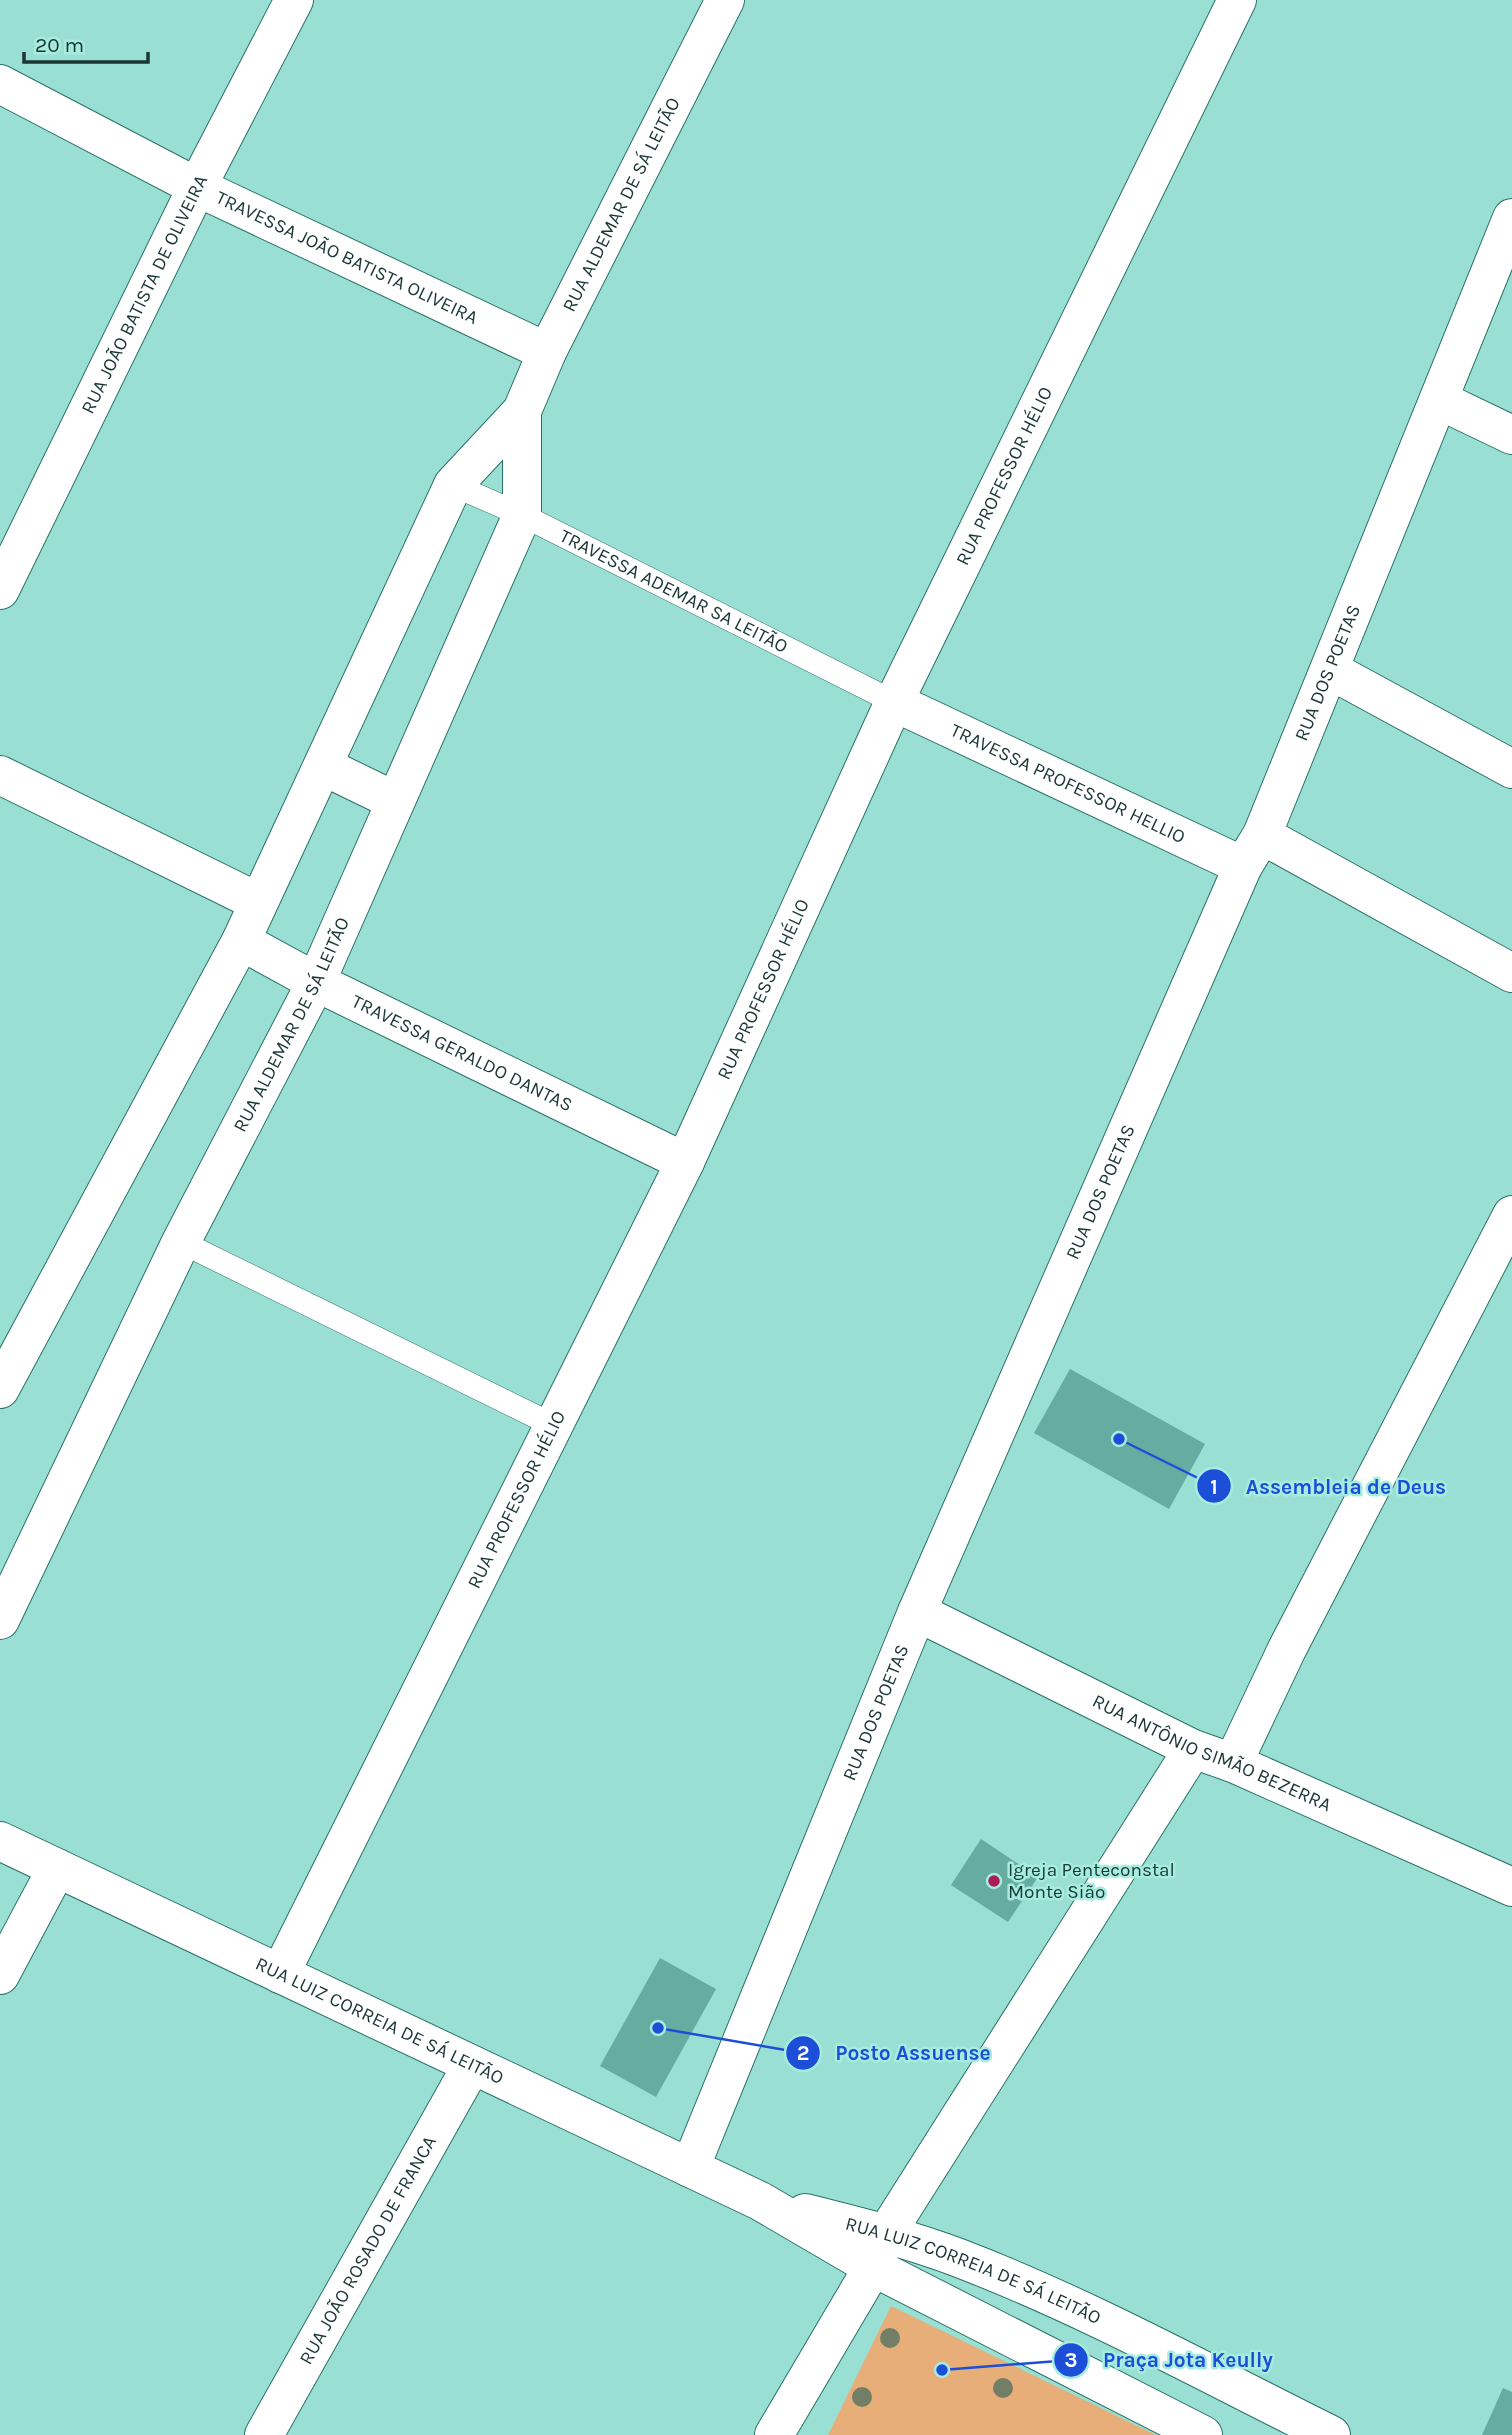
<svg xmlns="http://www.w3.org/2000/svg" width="1512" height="2435" font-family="Karla,sans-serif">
	<rect width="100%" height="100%" fill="#99dfd3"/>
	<!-- green -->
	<polygon fill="#e8ae79" points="891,2306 1156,2435 828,2435"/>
	<!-- building -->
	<g fill="#67aca1">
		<polygon points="1070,1369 1205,1444 1169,1509 1034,1433"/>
		<polygon points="981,1839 1038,1877 1008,1922 951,1885"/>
		<polygon points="660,1958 716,1989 656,2097 600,2066"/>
		<polygon points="1503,2388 1512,2392 1512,2435 1482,2435"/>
	</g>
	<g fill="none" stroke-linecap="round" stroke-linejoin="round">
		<!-- lane casing -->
		<g stroke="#2b7268" stroke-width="24">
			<g id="lane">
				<path id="s1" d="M453,485l69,30 372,187"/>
				<polyline points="181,1242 555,1426"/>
			</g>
		</g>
		<!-- street casing -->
		<g stroke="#2b7268" stroke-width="40">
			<g id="street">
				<path id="s2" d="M0,84l197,103 350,165"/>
				<polyline points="1439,400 1512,435"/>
				<path id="s3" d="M0,590l197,-403 97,-187"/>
				<polyline points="1330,670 1512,769"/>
				<path id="s4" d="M894,702l349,164"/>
				<polyline points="323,766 395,801"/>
				<polyline points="0,775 258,902"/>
				<polyline points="1262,835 1512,973"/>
				<path id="s5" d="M241,941l75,41 369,180"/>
				<path id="s6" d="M0,1389l241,-448 212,-456 69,-74 25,-59 178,-352"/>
				<path id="s7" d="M917,1612l276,137 40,14 279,124"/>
				<path id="s8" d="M0,1620l181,-378 135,-260 206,-467v-104"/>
				<polyline points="1233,1763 1287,1649 1512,1215"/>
				<path id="s9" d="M280,1974l405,-812 209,-460 343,-702"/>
				<path id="s10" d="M690,2168l227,-556 326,-746 19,-31 250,-617"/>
				<path id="s11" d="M264,2435l208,-370"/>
				<polyline points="774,2435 873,2267 886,2234 1193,1749"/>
			</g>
		</g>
		<!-- secondary casing -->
		<g stroke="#2b7268" stroke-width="40">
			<g id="secondary">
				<path id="s12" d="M0,1841l760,360 113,66 330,168"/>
				<polyline points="0,1975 57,1868"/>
				<path id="s13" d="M805,2213c52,13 104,26 154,45 128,49 249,116 372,177"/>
			</g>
		</g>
		<!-- lane -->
		<use href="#lane" stroke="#fff" stroke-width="23"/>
		<!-- street -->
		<use href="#street" stroke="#fff" stroke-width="38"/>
		<!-- secondary -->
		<use href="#secondary" stroke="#fff" stroke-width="38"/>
	</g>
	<!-- trees -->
	<g fill="#727f66">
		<circle cx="890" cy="2338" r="10"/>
		<circle cx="1003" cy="2388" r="10"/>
		<circle cx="862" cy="2397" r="10"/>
	</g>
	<!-- markers -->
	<circle fill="#ac1d58" stroke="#a6ede0" stroke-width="2.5" cx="994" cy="1881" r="7"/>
	<g text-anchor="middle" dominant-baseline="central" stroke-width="5" stroke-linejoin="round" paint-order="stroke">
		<!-- street labels -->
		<g font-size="19" fill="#1a3733" stroke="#a6ede0">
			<text stroke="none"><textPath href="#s6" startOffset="1342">RUA ALDEMAR DE SÁ LEITÃO</textPath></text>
			<text stroke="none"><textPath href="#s2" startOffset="388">TRAVESSA JOÃO BATISTA OLIVEIRA</textPath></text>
			<text stroke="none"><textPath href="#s3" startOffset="329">RUA JOÃO BATISTA DE OLIVEIRA</textPath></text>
			<text stroke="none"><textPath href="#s9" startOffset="1664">RUA PROFESSOR HÉLIO</textPath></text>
			<text stroke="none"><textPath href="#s1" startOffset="245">TRAVESSA ADEMAR SA LEITÃO</textPath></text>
			<text stroke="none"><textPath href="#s10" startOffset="1626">RUA DOS POETAS</textPath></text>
			<text stroke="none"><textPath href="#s4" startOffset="192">TRAVESSA PROFESSOR HELLIO</textPath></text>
			<text stroke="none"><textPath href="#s9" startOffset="1097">RUA PROFESSOR HÉLIO</textPath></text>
			<text stroke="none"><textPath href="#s8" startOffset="663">RUA ALDEMAR DE SÁ LEITÃO</textPath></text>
			<text stroke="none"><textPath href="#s5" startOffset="248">TRAVESSA GERALDO DANTAS</textPath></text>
			<text stroke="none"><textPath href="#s10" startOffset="1059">RUA DOS POETAS</textPath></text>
			<text stroke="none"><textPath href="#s9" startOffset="530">RUA PROFESSOR HÉLIO</textPath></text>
			<text stroke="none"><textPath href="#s10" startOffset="492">RUA DOS POETAS</textPath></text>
			<text stroke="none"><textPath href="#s7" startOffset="327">RUA ANTÔNIO SIMÃO BEZERRA</textPath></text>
			<text stroke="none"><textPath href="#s12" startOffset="420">RUA LUIZ CORREIA DE SÁ LEITÃO</textPath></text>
			<text stroke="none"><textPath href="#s11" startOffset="212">RUA JOÃO ROSADO DE FRANCA</textPath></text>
			<text stroke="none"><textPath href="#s13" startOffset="178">RUA LUIZ CORREIA DE SÁ LEITÃO</textPath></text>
		</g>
		<!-- poi labels -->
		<g font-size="19" fill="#1a3733" stroke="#a6ede0" text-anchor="start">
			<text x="1008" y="1870">Igreja Penteconstal<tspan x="1008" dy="22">Monte Sião</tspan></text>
		</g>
	</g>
	<!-- callouts -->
	<path fill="none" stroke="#1d4ed8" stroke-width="2.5" d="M1119 1439L1214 1486M658 2028L803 2053M942 2370L1071 2360"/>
	<g fill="#1d4ed8" stroke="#a6ede0" stroke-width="2.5">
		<circle cx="1119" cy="1439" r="7"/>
		<circle cx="658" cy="2028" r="7"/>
		<circle cx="942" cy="2370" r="7"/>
		<circle cx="1214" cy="1486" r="18"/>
		<circle cx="803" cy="2053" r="18"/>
		<circle cx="1071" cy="2360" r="18"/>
	</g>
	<g font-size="21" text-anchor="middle" font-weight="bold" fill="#fff">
		<text x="1214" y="1494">1</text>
		<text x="803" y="2060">2</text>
		<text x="1071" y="2367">3</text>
	</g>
	<g font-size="21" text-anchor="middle" font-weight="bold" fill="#1d4ed8" stroke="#a6ede0" stroke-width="5" stroke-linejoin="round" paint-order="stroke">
		<text x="1346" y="1494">Assembleia de Deus</text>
		<text x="913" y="2060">Posto Assuense</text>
		<text x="1188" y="2367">Praça Jota Keully</text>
	</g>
	<!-- scale -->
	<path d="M24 52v10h124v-10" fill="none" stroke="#1a3733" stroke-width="3.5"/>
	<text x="35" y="52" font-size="21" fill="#1a3733" stroke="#a6ede0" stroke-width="5" paint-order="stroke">20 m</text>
</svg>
